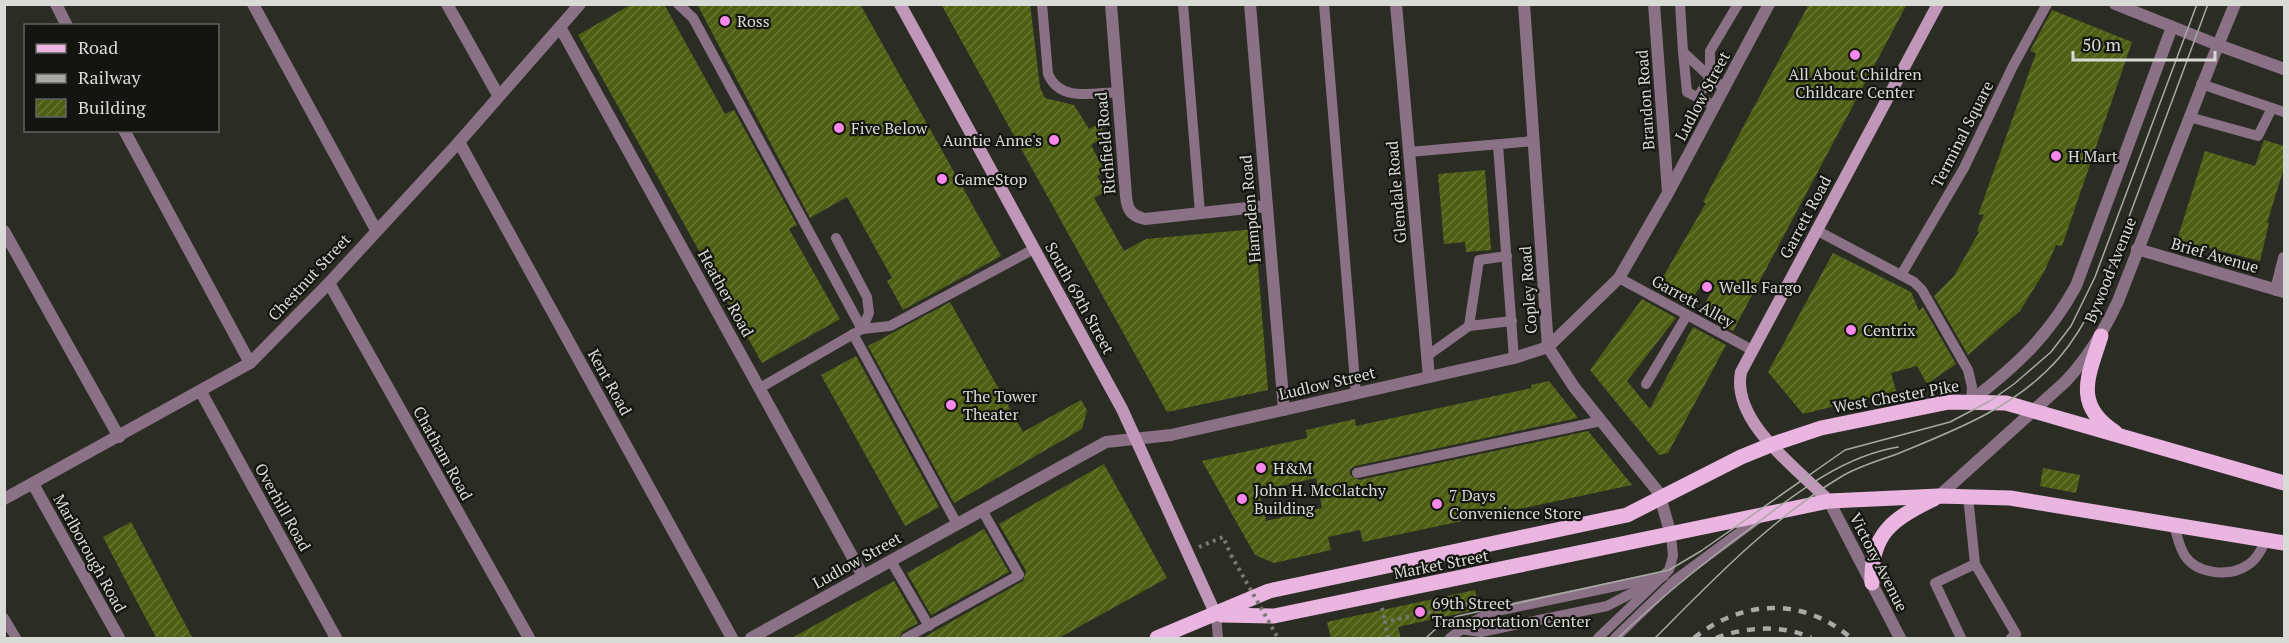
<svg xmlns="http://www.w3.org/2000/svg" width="2289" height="643" font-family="'PT Serif',serif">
	<defs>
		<pattern id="building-hatch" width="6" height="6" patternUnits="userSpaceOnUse" patternTransform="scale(1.5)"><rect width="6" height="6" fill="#4e5f14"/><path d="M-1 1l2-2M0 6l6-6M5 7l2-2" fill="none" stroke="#677535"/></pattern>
	</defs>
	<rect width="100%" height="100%" fill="#2b2d25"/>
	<!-- building -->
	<g fill="url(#building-hatch)" fill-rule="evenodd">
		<polygon points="632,4 664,4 725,114 734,110 797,225 789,229 840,319 762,363 578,35"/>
		<polygon points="697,4 860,4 1001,256 903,310 887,281 892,278 847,197 810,218"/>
		<polygon points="941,4 1030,4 1040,87 1045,98 1074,105 1089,129 1102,122 1103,138 1091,145 1105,172 1097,176 1106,191 1094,198 1124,251 1146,239 1255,229 1268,390 1167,412"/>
		<polygon points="1809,4 1907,4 1733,331 1700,313 1715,285 1706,279 1686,306 1656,289 1706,203 1703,202"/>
		<polygon points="2052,10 2132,42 2062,246 2056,245 2044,272 2020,311 1968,355 1934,296 1954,276 1979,232 1977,231 1984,214 1978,215 2036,53 2030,51"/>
		<polygon points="2264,140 2284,146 2284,168 2267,223 2269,223 2260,261 2177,240 2205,151 2255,166"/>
		<polygon points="1485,170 1491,250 1466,252 1465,242 1444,244 1438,174"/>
		<polygon points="1833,253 1911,292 1919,311 1923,307 1956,364 1927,384 1917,366 1891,373 1896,391 1803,414 1768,372"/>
		<polygon points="1642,299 1676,318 1627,381 1650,409 1693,327 1726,345 1668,453 1659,455 1590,370"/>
		<polygon points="950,302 1023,432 1081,400 1087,410 1082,429 954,503 868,346"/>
		<polygon points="856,356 939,507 905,526 821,375"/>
		<path d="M1549,381l29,37 -223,48 -5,4v5l9,5 229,-49 44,54 -269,57 -3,-12 -32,7 3,13 -57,13 -19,-8 -53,-94 105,-23 -1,-8 49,-11 1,7 176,-38 -1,-3zM1316,478l6,30 -56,13 -7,-30z"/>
		<polygon points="1104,464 1167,578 1057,639 921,639 1023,581 1026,571 999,524"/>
		<polygon points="2043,468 2080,475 2076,493 2040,486"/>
		<polygon points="131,522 148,554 193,639 157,639 127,583 103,537"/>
		<polygon points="984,529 1009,572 931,615 907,573"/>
		<polygon points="894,581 918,623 902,632 899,639 790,639"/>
		<polygon points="1475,590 1479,609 1398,627 1401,639 1331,639 1327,622"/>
	</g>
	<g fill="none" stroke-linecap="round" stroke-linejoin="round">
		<!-- path -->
		<g stroke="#757770" stroke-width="4" stroke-dasharray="3 4.5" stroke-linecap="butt">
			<polyline points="1199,547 1223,537 1231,555"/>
			<polyline points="1382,608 1385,622"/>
			<polyline points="1388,638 1385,622 1476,602"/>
		</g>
		<!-- service -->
		<g stroke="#8b7186" stroke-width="10">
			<polyline points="678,4 693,18 862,329 760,388"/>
			<path d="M1042,4l6,70c12,28 43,19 70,18"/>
			<polyline points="1183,4 1200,213"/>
			<polyline points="1324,4 1356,394"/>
			<polyline points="1680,4 1683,52 1710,77 1698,97"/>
			<polyline points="1683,52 1687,92 1715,106"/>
			<polyline points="1724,88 1710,77 1710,51 1738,4"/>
			<polyline points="2272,108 2284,112"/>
			<polyline points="2189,117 2258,136 2272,108 2201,84"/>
			<polyline points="1498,145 1514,358"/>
			<polyline points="1409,152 1534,141"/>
			<polyline points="1816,230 1914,282 1922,290 1968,370 1972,387 1971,401"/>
			<polyline points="836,238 867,297 869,313 862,329"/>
			<polyline points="1901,275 1964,168 2013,66 2047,4"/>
			<polyline points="1619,278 1752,350"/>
			<polyline points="1469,326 1479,260 1507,256"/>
			<polyline points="862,329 890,326 1034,249"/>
			<polyline points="853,334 957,524"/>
			<polyline points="1427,356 1469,326 1512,321"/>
			<polyline points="1646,384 1687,315"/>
			<polyline points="1357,473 1601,421"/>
			<polyline points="1968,496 1975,564 2016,634 2011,638"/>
			<path d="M2174,525c3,10 5,22 11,31 12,18 44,21 61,10 10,-5 15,-16 20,-26"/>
			<polyline points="891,561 929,626"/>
			<polyline points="1216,615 1218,638"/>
			<polyline points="4,618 16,638"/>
			<polyline points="1460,629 1481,632 1607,606 1657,580"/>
			<polyline points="906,638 1019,575 982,510"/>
			<polyline points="1450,638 1467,625 1492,612 1664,576"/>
			<polyline points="1598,638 1669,570 1673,556 1671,535"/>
			<polyline points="1615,638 1675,580 1759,518"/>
			<polyline points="1961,638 1935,583 1975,564"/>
		</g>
		<!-- minor -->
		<g stroke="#8b7186" stroke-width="12">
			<polyline points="56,4 67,26"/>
			<polyline points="253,4 376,230"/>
			<polyline points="447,4 498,95"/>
			<path d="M1111,4l15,192c1,13 5,20 19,23l121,-13"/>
			<polyline points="1250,4 1284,410"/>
			<polyline points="1396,4 1429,377"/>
			<polyline points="1524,4 1548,347 1574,387 1659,493 1671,535"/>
			<polyline points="1654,4 1668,192"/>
			<polyline points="2235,4 2218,45 2284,69"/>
			<polyline points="560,27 863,576"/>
			<polyline points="124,130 250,363"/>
			<polyline points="459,142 732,638"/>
			<polyline points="4,231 119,437"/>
			<polyline points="2137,249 2284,292"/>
			<polyline points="329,283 529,638"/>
			<polyline points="2276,290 2284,258"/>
			<polyline points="201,392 336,638"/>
			<polyline points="33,484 119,638"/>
			<polyline points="751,638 1106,442 1171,435 1514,358 1548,347 1619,278 1668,193 1769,4"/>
		</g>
		<!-- tertiary -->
		<g stroke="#8b7186" stroke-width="12">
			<path d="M1971,401c45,-35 77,-64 105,-115l96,-259"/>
			<path d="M1939,496l126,-114c23,-24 39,-51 53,-81l100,-256 -103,-41"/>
			<polyline points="4,499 250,363 329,283 459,142 580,4"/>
			<polyline points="1829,501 1900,638"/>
		</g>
		<!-- secondary -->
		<g stroke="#c197b9" stroke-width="12">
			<polyline points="900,4 1122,409 1216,615"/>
			<path d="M1829,501c-32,-33 -98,-79 -88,-129l197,-368"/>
		</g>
		<!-- primary -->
		<g stroke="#eab5e1" stroke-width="15">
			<path d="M2101,336c-13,40 -28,69 14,96"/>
			<path d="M1872,583c-2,-49 21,-65 62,-84"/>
			<polyline points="1222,615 1274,616 1829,501 1939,496 2010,498 2284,543"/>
			<polyline points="1157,638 1269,591 1627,515 1741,457 1773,444 1821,428 1949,402 2006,403 2284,483"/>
		</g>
		<!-- tram -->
		<g stroke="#a8aaa4" stroke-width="1.5">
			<polyline points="1426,638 1442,623 1458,616 1669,570 1701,551 1845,450 1950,422 1990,401 2014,384 2051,352 2071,326 2095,277 2197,4"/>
			<path d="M1618,638c41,-39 84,-74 130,-108 46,-35 92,-73 150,-83"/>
			<path d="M1655,638c57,-57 114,-117 184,-160 17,-11 39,-17 58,-24 59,-24 119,-47 162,-96 35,-41 51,-92 70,-141 27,-71 52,-142 79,-213"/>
		</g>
		<!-- rail -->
		<g stroke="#a8aaa4" stroke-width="4.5" stroke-dasharray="8 8" stroke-linecap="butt">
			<path d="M1694,638c48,-38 108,-42 157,0"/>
			<path d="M1716,638c29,-11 67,-14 95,0"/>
		</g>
		<!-- path-bridge -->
		<polyline stroke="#757770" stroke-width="4" stroke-dasharray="3 4.5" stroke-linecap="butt" points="1231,555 1278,638"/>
	</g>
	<!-- markers -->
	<g fill="#f888e9" stroke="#141511" stroke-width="2">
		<circle cx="725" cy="21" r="6"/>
		<circle cx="1855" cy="55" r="6"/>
		<circle cx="839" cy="128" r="6"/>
		<circle cx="1054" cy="140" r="6"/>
		<circle cx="2056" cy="156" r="6"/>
		<circle cx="942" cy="179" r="6"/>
		<circle cx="1707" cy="287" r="6"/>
		<circle cx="1851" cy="330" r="6"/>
		<circle cx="951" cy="405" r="6"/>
		<circle cx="1261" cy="468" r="6"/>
		<circle cx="1242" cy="499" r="6"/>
		<circle cx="1437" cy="504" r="6"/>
		<circle cx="1420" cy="612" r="6"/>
	</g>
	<g text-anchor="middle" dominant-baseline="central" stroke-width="4.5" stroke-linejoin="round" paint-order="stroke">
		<!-- poi labels -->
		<g font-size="16" fill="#d9dbd6" stroke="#141511" text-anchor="start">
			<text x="737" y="21">Ross</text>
			<text x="1855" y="74" text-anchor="middle">All About Children<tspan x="1855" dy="18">Childcare Center</tspan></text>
			<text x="851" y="128">Five Below</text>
			<text x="1042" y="140" text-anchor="end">Auntie Anne's</text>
			<text x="2068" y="156">H Mart</text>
			<text x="954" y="179">GameStop</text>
			<text x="1719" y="287">Wells Fargo</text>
			<text x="1863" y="330">Centrix</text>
			<text x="963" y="396">The Tower<tspan x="963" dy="18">Theater</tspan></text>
			<text x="1273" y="468">H&amp;M</text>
			<text x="1254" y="490">John H. McClatchy<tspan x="1254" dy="18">Building</tspan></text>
			<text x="1449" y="495">7 Days<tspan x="1449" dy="18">Convenience Store</tspan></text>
			<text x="1432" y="603">69th Street<tspan x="1432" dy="18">Transportation Center</tspan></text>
		</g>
		<!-- street labels -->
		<g font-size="16" fill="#d9dbd6" stroke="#141511">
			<text transform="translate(1702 96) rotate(-62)">Ludlow Street</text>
			<text transform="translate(1645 100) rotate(-94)">Brandon Road</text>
			<text transform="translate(1962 134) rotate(-63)">Terminal Square</text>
			<text transform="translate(1105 143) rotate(-95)">Richfield Road</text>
			<text transform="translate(1396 192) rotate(-95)">Glendale Road</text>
			<text transform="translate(1250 209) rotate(-95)">Hampden Road</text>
			<text transform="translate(1805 217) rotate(-62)">Garrett Road</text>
			<text transform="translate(2215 255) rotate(16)">Brief Avenue</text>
			<text transform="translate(2110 270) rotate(-68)">Bywood Avenue</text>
			<text transform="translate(309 277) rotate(-47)">Chestnut Street</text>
			<text transform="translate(1528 290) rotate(-94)">Copley Road</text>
			<text transform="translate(726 293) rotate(61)">Heather Road</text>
			<text transform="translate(1080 298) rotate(61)">South 69th Street</text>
			<text transform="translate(1693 301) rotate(29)">Garrett Alley</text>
			<text transform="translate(610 382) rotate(61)">Kent Road</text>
			<text transform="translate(1327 383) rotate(-13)">Ludlow Street</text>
			<text transform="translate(1896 396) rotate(-10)">West Chester Pike</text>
			<text transform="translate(443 453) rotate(61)">Chatham Road</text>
			<text transform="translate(283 507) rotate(61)">Overhill Road</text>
			<text transform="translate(90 553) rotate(61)">Marlborough Road</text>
			<text transform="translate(857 560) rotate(-29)">Ludlow Street</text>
			<text transform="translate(1879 562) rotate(63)">Victory Avenue</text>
			<text transform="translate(1441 564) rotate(-11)">Market Street</text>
		</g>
	</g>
	<!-- border -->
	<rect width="2289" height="643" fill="none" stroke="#d9dbd6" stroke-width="12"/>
	<!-- legend -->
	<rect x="24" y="24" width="195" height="108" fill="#141511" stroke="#636460" stroke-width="1.5"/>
	<rect x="36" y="44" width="30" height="9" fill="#eab5e1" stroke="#636460" stroke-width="1.5"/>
	<text x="78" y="54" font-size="18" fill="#d9dbd6">Road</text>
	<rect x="36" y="74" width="30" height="9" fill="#a8aaa4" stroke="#636460" stroke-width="1.5"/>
	<text x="78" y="84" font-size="18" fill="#d9dbd6">Railway</text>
	<rect x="36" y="99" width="30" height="18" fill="url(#building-hatch)" stroke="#636460" stroke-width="1.5"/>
	<text x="78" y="114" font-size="18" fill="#d9dbd6">Building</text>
	<!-- scale -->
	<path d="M2073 51v9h142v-9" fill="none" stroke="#d9dbd6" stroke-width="3"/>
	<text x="2082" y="51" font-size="18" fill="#d9dbd6" stroke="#141511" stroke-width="4.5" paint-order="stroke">50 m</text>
</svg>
